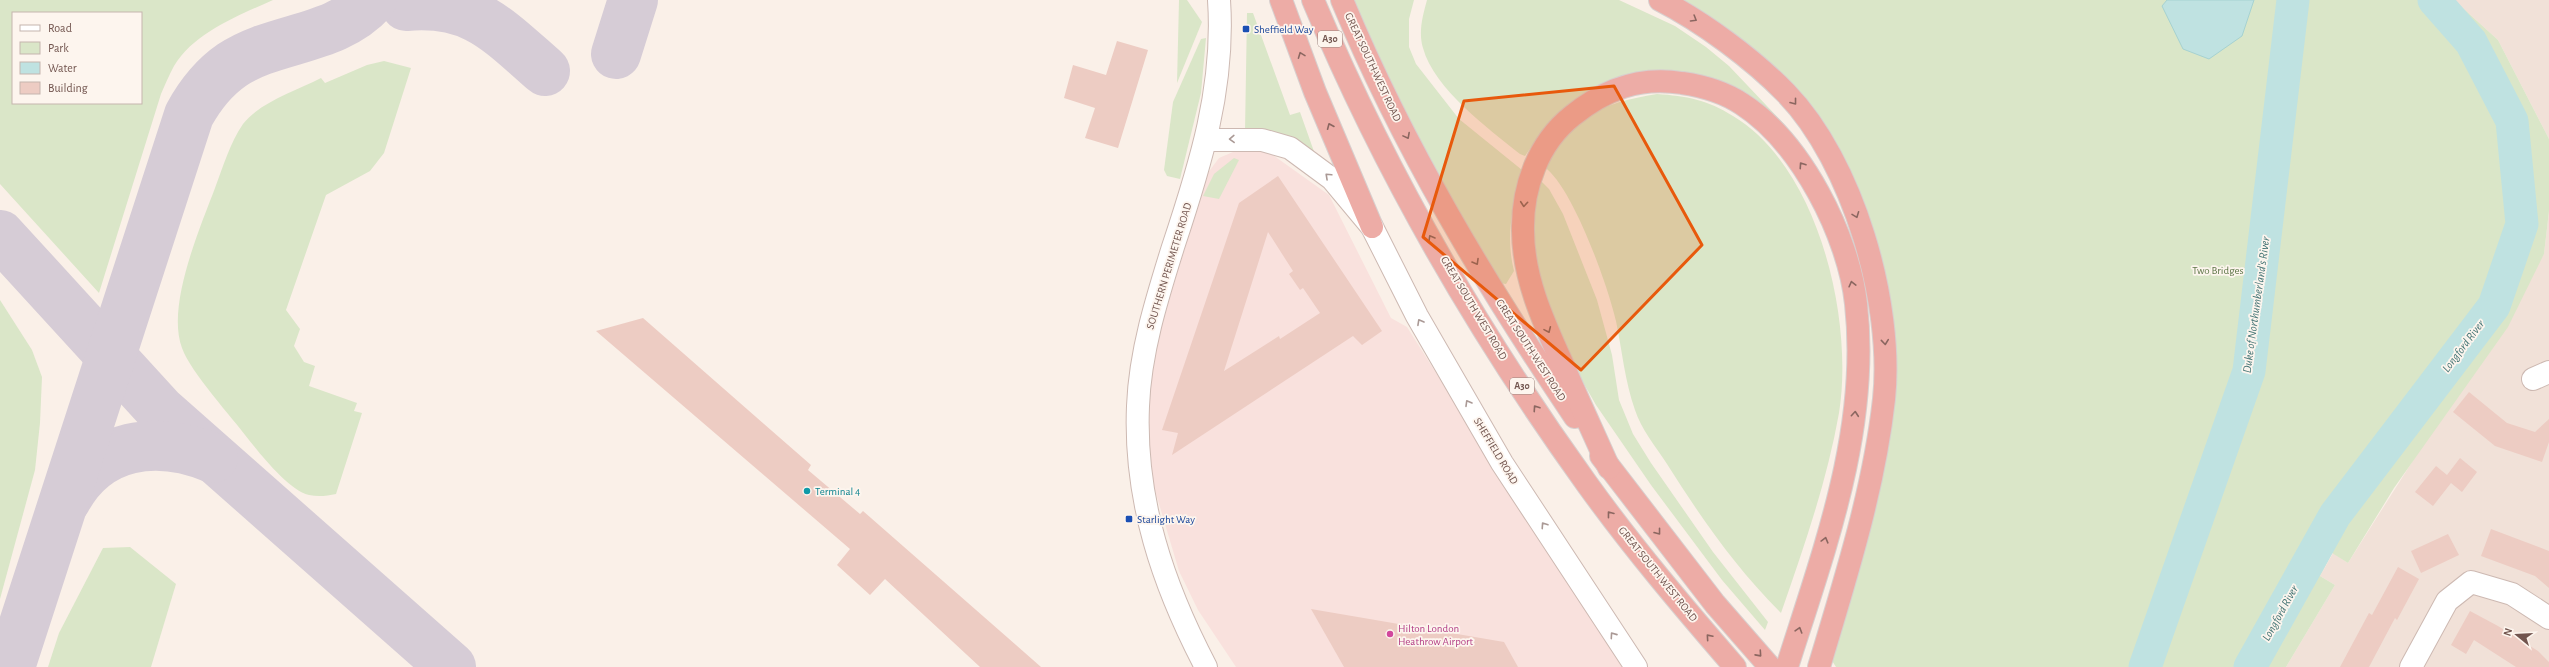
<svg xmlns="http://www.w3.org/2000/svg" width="2549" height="667" font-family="'Alegreya Sans',sans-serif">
	<rect width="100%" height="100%" fill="#faf0e8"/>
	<!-- residential -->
	<g fill="#f1e1d8">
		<polygon points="2454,0 2549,0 2549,139 2498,40"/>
		<polygon points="2549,211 2549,667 2286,667 2335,585 2320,576 2333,553 2348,563 2544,254"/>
	</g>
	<!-- commercial -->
	<polygon fill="#f9e1dd" points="1240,149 1270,153 1329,195 1391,318 1407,327 1622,667 1236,667 1198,610 1179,571 1154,487 1149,448 1148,393 1158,336 1207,174 1219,158"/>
	<!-- green -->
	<g fill="#dae6c8" fill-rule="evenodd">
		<path d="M0,0h273c-35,16 -78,32 -99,66 -5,9 -9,19 -13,28l-62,199 -99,-109zM13,13h128v90h-128z"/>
		<polygon points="1179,0 1187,0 1202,22 1177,83"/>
		<path d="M1348,0h66l-5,19v28l7,17 43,55 63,51c-9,34 -17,66 -8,101l-8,13 -6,-1 -43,-63z"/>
		<path d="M1427,0h192l56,26 31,21 23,19 55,58 -4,3 -127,-54 -117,67 -11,16 -5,-2c-31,-25 -86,-65 -97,-106 -5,-16 0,-33 4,-48z"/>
		<polygon points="1671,0 2454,0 2498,40 2549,139 2549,211 2544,254 2508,327 2394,488 2348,563 2332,553 2320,576 2335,585 2286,667 1836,667 1829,656 1891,358 1826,140"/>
		<polygon points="1247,13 1253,13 1290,115 1300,112 1317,160 1245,131"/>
		<polygon points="1206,38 1201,93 1180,179 1167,176 1164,170 1173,102 1201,39"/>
		<path d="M384,61l27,7 -27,85 -14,18 -44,24 -40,115 14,19 -6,17 10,16 11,4 -6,20 48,17 -3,8 8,2 -26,81c-9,2 -18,3 -27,1 -20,-5 -47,-39 -60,-55 -17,-23 -58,-67 -67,-92 -16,-42 18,-120 33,-160 8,-21 15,-45 28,-64 17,-22 53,-33 78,-46l4,5 42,-18z"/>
		<path d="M1657,94c29,2 51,6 76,22 86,51 121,205 106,297 -12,68 -35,134 -58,200 -45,-45 -80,-95 -114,-149 -11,-17 -26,-35 -32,-54 -10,-28 -13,-60 -19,-89 -8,-35 -44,-136 -72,-154 29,-51 57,-64 113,-73z"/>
		<polygon points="1234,158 1239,160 1219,199 1203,196 1214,174"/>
		<polygon points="1538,178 1549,189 1563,214 1597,300 1612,355 1619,400 1633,434 1651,463 1713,552 1768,622 1765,630 1722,580 1651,485 1596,405 1551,326 1527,234"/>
		<polygon points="0,300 32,350 42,377 40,423 35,470 0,599"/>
		<polygon points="130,547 176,584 151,667 48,667 59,633 103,548"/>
	</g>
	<!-- water -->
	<polygon fill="#bfe2e1" stroke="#a6d2d1" points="2167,0 2254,0 2242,36 2209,59 2183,49 2162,6"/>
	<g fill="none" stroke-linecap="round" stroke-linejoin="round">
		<!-- river -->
		<g stroke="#bfe2e1" stroke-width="33">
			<polyline points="2145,667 2249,371 2293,0"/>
			<polyline points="2250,667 2335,515 2494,306 2522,224 2512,121 2471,42 2434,0"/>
		</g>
		<!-- taxiway -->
		<g stroke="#d6ccd6" stroke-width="50">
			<path d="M406,6c67,-6 92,24 139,65"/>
			<polyline points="616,54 633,0"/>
			<polyline points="0,235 161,411 451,667"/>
			<path d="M66,500c31,-58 91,-65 147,-42"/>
			<path d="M10,667l179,-552c11,-20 24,-37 43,-50 44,-29 103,-24 140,-65"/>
		</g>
	</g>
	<!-- building -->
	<g fill="#edccc3" fill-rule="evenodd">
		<polygon points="1117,41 1148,50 1118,148 1085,138 1095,108 1064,98 1073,65 1106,75"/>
		<path d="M1278,176l104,155 -20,14 -9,-9 -181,119 6,-22 -16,-3 77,-227zM1268,232l25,39 -4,3 11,16 3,-2 17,25 -40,26 -1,-3 -55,35z"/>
		<polygon points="643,318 811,465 808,470 860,514 863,511 1041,667 980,667 885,579 870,595 837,565 850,549 596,331"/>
		<polygon points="2469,392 2507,423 2535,432 2549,419 2549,442 2542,462 2495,446 2453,412"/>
		<polygon points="2460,458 2477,472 2462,492 2451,483 2433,506 2415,492 2436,466 2447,475"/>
		<polygon points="2491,529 2549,551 2549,588 2535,576 2481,556"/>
		<polygon points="2448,534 2459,555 2421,573 2411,551"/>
		<polygon points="2398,567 2419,579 2397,620 2395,618 2369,667 2340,667 2369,613 2372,615"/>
		<polygon points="1311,609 1504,642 1518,667 1344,667"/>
		<polygon points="2470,611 2498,626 2538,651 2549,662 2549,667 2516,667 2474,640 2466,654 2451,645"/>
	</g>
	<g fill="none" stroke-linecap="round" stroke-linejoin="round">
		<!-- minor casing -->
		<g stroke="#cdb9b2" stroke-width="24">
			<g id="minor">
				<polyline points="1207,140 1262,140 1290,148 1332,179 1372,227 1417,316 1502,463 1636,667"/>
				<polyline points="2533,379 2549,372"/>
				<path d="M1206,667c-43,-82 -72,-167 -68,-261 2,-54 19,-108 35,-159 27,-81 52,-160 46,-247"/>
				<polyline points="2411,667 2447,601 2471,582 2512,594 2549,618"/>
			</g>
		</g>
		<!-- highway casing -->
		<g stroke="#d8cfce" stroke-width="24">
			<g id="highway">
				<polyline points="1281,0 1315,92 1372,227"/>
				<path d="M1313,0c71,170 166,334 274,484 46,64 97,124 148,183"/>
				<path d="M1342,0c61,147 144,285 233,417"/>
				<path d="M1660,0c43,22 93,59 126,93 67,69 108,211 98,306 -10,91 -39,181 -65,268"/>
				<polyline points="1601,456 1715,604 1770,667"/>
				<path d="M1609,468c-15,-34 -31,-68 -46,-103 -19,-42 -40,-87 -40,-134 -1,-43 15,-88 49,-115 33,-27 68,-40 110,-33 21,3 42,9 60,21 59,38 107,132 114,200 14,125 -32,246 -69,363"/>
			</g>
		</g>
		<!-- minor -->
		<use href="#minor" stroke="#fff" stroke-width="22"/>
		<!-- highway -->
		<use href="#highway" stroke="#edaca6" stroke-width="22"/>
	</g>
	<!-- one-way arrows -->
	<defs><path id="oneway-chevron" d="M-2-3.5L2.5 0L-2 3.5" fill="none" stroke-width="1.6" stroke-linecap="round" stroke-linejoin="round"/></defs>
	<g stroke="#8b6660">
		<use href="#oneway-chevron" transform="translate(1694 19) rotate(31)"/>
		<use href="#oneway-chevron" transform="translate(1301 55) rotate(-111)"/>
		<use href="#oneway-chevron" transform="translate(1794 102) rotate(52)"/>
		<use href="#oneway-chevron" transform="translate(1330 126) rotate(-113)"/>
		<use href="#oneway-chevron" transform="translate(1407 136) rotate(62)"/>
		<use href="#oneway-chevron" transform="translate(1802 165) rotate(-124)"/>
		<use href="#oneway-chevron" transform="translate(1524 204) rotate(95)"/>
		<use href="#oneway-chevron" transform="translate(1856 215) rotate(69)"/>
		<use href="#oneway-chevron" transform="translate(1431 238) rotate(-120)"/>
		<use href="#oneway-chevron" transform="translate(1476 262) rotate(60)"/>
		<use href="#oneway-chevron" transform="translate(1852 284) rotate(-104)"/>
		<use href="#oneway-chevron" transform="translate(1548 330) rotate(66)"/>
		<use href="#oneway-chevron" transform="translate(1885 342) rotate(84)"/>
		<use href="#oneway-chevron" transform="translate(1536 408) rotate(-124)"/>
		<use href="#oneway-chevron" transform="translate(1855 414) rotate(-85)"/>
		<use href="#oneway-chevron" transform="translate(1610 514) rotate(-128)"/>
		<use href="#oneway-chevron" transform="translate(1658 532) rotate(52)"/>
		<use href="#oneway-chevron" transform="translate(1825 540) rotate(-75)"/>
		<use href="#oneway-chevron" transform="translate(1799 630) rotate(-73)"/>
		<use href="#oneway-chevron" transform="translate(1709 637) rotate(-131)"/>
		<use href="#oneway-chevron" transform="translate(1759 654) rotate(48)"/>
	</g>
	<g stroke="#aa9995">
		<use href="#oneway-chevron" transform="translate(1232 139) rotate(178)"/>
		<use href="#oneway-chevron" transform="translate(1328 176) rotate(-137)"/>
		<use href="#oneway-chevron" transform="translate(1420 322) rotate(-119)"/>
		<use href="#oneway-chevron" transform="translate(1468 403) rotate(-120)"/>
		<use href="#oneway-chevron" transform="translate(1544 525) rotate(-124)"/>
		<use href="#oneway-chevron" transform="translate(1613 635) rotate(-125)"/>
	</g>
	<!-- marked area -->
	<path fill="#e8590c" fill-opacity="0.2" stroke="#e8590c" stroke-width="3" stroke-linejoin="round" d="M1614,86l88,159 -121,125 -158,-133 41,-136z"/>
	<!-- markers -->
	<g fill="#1a4fb4" stroke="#fdf5ee" stroke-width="1.5">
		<rect x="1242" y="25" width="8" height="8" rx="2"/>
		<rect x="1125" y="515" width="8" height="8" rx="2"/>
	</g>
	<circle fill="#0f9aa8" stroke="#fdf5ee" stroke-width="1.5" cx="807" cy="491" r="4"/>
	<circle fill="#d1479c" stroke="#fdf5ee" stroke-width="1.5" cx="1390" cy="634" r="4"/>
	<g text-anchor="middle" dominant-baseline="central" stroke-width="3.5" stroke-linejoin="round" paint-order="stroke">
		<!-- shield labels -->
		<g fill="#fdf5ee" stroke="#9c857f" stroke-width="1">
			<rect x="1318" y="31" width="24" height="16" rx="3"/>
			<rect x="1510" y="378" width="24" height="16" rx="3"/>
		</g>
		<g font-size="10" font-weight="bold" fill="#72554f">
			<text x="1330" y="39">A30</text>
			<text x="1522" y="386">A30</text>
		</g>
		<!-- transit labels -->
		<g font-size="11" fill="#164399" stroke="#fdf5ee" text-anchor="start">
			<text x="1254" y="29">Sheffield Way</text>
			<text x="1137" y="519">Starlight Way</text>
		</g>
		<!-- street labels -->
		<g font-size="11" fill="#72554f" stroke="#fdf5ee">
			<text transform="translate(1373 67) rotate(65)">GREAT SOUTH-WEST ROAD</text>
			<text transform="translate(1169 266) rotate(-73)">SOUTHERN PERIMETER ROAD</text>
			<text transform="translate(1474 308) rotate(59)">GREAT SOUTH WEST ROAD</text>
			<text transform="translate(1531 350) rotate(57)">GREAT SOUTH-WEST ROAD</text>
			<text transform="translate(1496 451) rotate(59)">SHEFFIELD ROAD</text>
			<text transform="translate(1658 574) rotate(51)">GREAT SOUTH WEST ROAD</text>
		</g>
		<!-- park labels -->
		<g font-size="11" fill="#5e7648" stroke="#fdf5ee">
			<text x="2218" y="270">Two Bridges</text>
		</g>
		<!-- culture labels -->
		<g font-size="11" fill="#0d838f" stroke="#fdf5ee" text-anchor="start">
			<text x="815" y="491">Terminal 4</text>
		</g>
		<!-- hotel labels -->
		<g font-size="11" fill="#b23c85" stroke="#fdf5ee" text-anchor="start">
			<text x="1398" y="628">Hilton London<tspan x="1398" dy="13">Heathrow Airport</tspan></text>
		</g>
		<!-- water labels -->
		<g font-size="12" font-style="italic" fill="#447575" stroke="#fdf5ee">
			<text transform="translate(2256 305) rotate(-82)">Duke of Northumberland's River</text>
			<text transform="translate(2463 346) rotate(-53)">Longford River</text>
			<text transform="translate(2280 613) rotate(-61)">Longford River</text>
		</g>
	</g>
	<!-- legend -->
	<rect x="12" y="12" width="130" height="92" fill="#fdf5ee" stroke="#c5b5ae"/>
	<rect x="20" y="25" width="20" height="6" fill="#ffffff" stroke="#c5b5ae"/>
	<text x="48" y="32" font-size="12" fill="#72554f">Road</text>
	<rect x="20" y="42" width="20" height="12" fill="#dae6c8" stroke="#c5b5ae"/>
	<text x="48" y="52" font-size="12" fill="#72554f">Park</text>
	<rect x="20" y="62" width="20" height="12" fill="#bfe2e1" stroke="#c5b5ae"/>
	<text x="48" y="72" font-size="12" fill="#72554f">Water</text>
	<rect x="20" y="82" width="20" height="12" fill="#edccc3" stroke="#c5b5ae"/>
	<text x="48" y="92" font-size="12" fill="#72554f">Building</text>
	<!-- north arrow -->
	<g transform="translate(2517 635) rotate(288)" stroke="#fdf5ee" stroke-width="3" paint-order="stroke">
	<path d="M0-3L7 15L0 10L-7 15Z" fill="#72554f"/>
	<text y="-6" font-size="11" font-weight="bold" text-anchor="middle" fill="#72554f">N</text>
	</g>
</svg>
